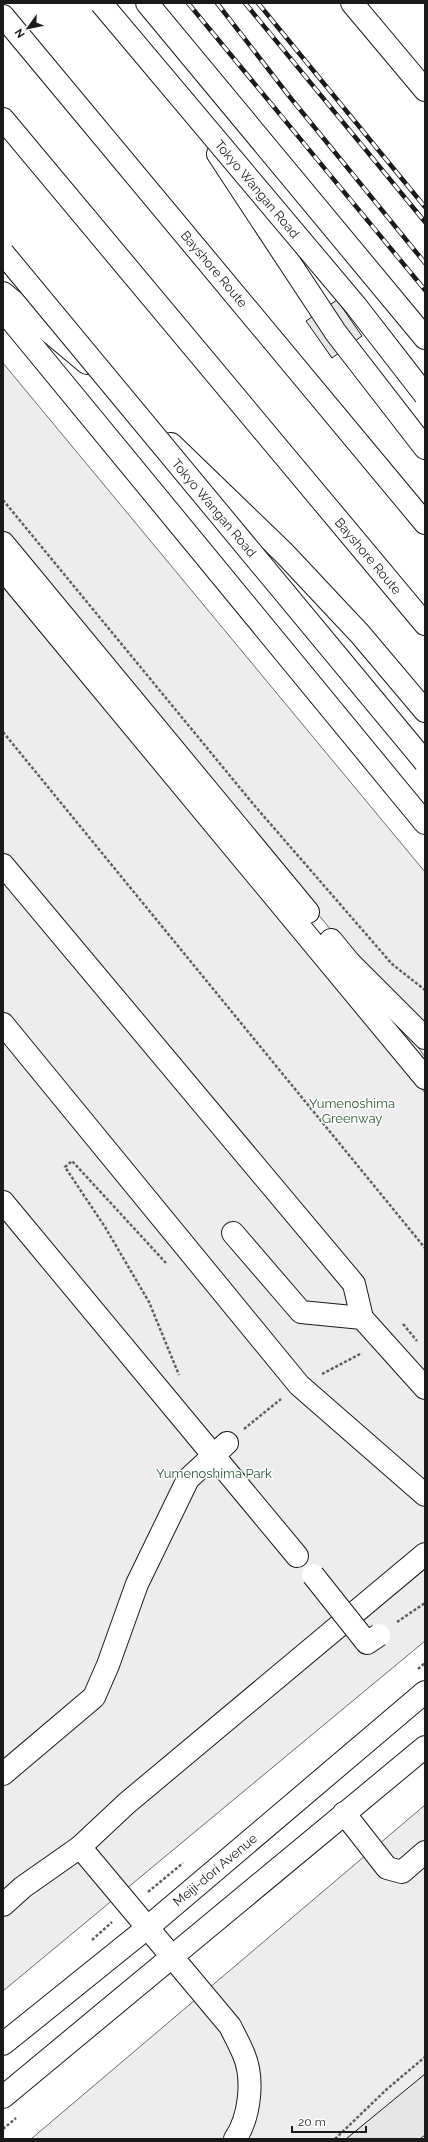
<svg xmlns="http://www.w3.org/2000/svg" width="428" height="2142" font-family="Raleway,sans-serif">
	<rect width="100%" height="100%" fill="#fff"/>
	<!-- built -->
	<g fill="#ededed" stroke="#6a6a6a">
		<polygon points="3,363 425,872 425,1057 351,954 3,534"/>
		<polygon points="3,587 425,1093 425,1641 3,1991"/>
		<polygon points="425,1805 425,2139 31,2139"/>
	</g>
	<!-- building -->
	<g fill="#e6e6e6" stroke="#1a1a1a">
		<polygon points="337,300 362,336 332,358 306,321"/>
		<polygon points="425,2074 425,2135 420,2139 346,2139"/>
	</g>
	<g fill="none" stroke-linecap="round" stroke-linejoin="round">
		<!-- minor casing -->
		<g stroke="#1a1a1a" stroke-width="24">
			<g id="minor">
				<polyline points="352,3 425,90"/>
				<polyline points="3,543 308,912"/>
				<polyline points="3,569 425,1078"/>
				<polyline points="3,865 354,1284 362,1318"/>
				<polyline points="331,940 349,962 425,1038"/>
				<polyline points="3,1024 299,1385 425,1495"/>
				<polyline points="3,1202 297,1556"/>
				<polyline points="233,1233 301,1312 362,1318 425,1388"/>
				<polyline points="3,1774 94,1697 108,1665 137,1584 188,1479 227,1443"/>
				<polyline points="344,1813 387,1868 402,1872 425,1852"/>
				<path d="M80,1847l150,179c5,10 10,19 14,29 10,24 6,62 -9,84"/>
				<polyline points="3,1905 23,1887 80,1847 127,1803 425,1554"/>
			</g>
		</g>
		<!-- major casing -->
		<g stroke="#1a1a1a" stroke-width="24">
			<g id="major">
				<polyline points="3,2044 147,1928 425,1692"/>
				<polyline points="3,2097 425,1747"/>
			</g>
		</g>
		<!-- highway casing -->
		<g stroke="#1a1a1a" stroke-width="24">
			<g id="highway">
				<polyline points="147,3 425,338"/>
				<polyline points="3,16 425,523"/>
				<polyline points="3,119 425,624"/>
				<polyline points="218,154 336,333 425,448"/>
				<polyline points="3,293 87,363"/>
				<polyline points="3,310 425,823"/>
				<polyline points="171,444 284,553 360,634 425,711"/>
			</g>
		</g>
		<!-- path -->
		<g stroke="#5f5f5f" stroke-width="2.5" stroke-dasharray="3 2" stroke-linecap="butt">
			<polyline points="3,500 254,805 392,964 425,990"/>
			<polyline points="3,732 425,1248"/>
			<polyline points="166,1263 72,1161 65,1167 105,1227 149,1302 179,1375"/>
			<polyline points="403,1324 417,1341"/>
			<polyline points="322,1374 362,1353"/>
			<polyline points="244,1429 281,1399"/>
			<polyline points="397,1622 425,1603"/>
			<polyline points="418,1669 425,1663"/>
			<polyline points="148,1892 183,1863"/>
			<polyline points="92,1940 112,1922"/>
			<polyline points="3,2129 16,2118"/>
			<polyline points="335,2139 387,2089 425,2057"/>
		</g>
		<!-- minor -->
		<use href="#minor" stroke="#fff" stroke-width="22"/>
		<!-- major -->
		<use href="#major" stroke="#fff" stroke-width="22"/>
		<!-- highway -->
		<use href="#highway" stroke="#fff" stroke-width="22"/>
		<!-- rail casing -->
		<g stroke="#1a1a1a" stroke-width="4.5">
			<g id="rail">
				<polyline points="188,3 425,290"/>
				<polyline points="217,3 289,96 425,263"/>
				<polyline points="245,3 425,222"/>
				<polyline points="258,3 425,207"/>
			</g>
		</g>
		<!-- rail -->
		<use href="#rail" stroke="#fff" stroke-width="3" stroke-dasharray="9" stroke-linecap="butt"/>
		<!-- minor-bridge casing -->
		<g stroke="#1a1a1a" stroke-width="24" stroke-linecap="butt">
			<polyline id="minor-bridge" points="313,1575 367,1643 379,1635"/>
		</g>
		<!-- highway-bridge casing -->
		<g stroke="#1a1a1a" stroke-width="24" stroke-linecap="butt">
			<g id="highway-bridge">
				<polyline points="101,3 356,306 425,395"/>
				<polyline points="3,253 425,762"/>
			</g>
		</g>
		<!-- minor-bridge -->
		<use href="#minor-bridge" stroke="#fff" stroke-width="22"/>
		<!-- highway-bridge -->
		<use href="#highway-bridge" stroke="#fff" stroke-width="22"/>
	</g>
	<g text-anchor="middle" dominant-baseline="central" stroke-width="3" stroke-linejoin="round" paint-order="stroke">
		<!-- street labels -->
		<g font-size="13" fill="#1a1a1a" stroke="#fff">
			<text transform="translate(257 189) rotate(50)">Tokyo Wangan Road</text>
			<text transform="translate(214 269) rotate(50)">Bayshore Route</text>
			<text transform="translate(214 508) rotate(50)">Tokyo Wangan Road</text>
			<text transform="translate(368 556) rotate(50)">Bayshore Route</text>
			<text transform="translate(215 1870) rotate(-40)">Meiji-dori Avenue</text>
		</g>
		<!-- park labels -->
		<g font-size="13" fill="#2b5a34" stroke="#fff">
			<text x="352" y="1103">Yumenoshima<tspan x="352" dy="15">Greenway</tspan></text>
			<text x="214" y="1473">Yumenoshima Park</text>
		</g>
	</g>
	<!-- border -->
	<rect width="428" height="2142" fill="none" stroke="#1a1a1a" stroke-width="8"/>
	<!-- north arrow -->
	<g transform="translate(28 28) rotate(237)" stroke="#ffffff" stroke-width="3" paint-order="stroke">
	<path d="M0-3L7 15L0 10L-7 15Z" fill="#1a1a1a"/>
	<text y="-6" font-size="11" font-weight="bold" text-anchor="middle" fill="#1a1a1a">N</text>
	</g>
	<!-- scale -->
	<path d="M292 2126v6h74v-6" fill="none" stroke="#1a1a1a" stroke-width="2"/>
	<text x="298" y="2126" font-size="12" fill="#1a1a1a" stroke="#ffffff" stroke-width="3" paint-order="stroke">20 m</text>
</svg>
